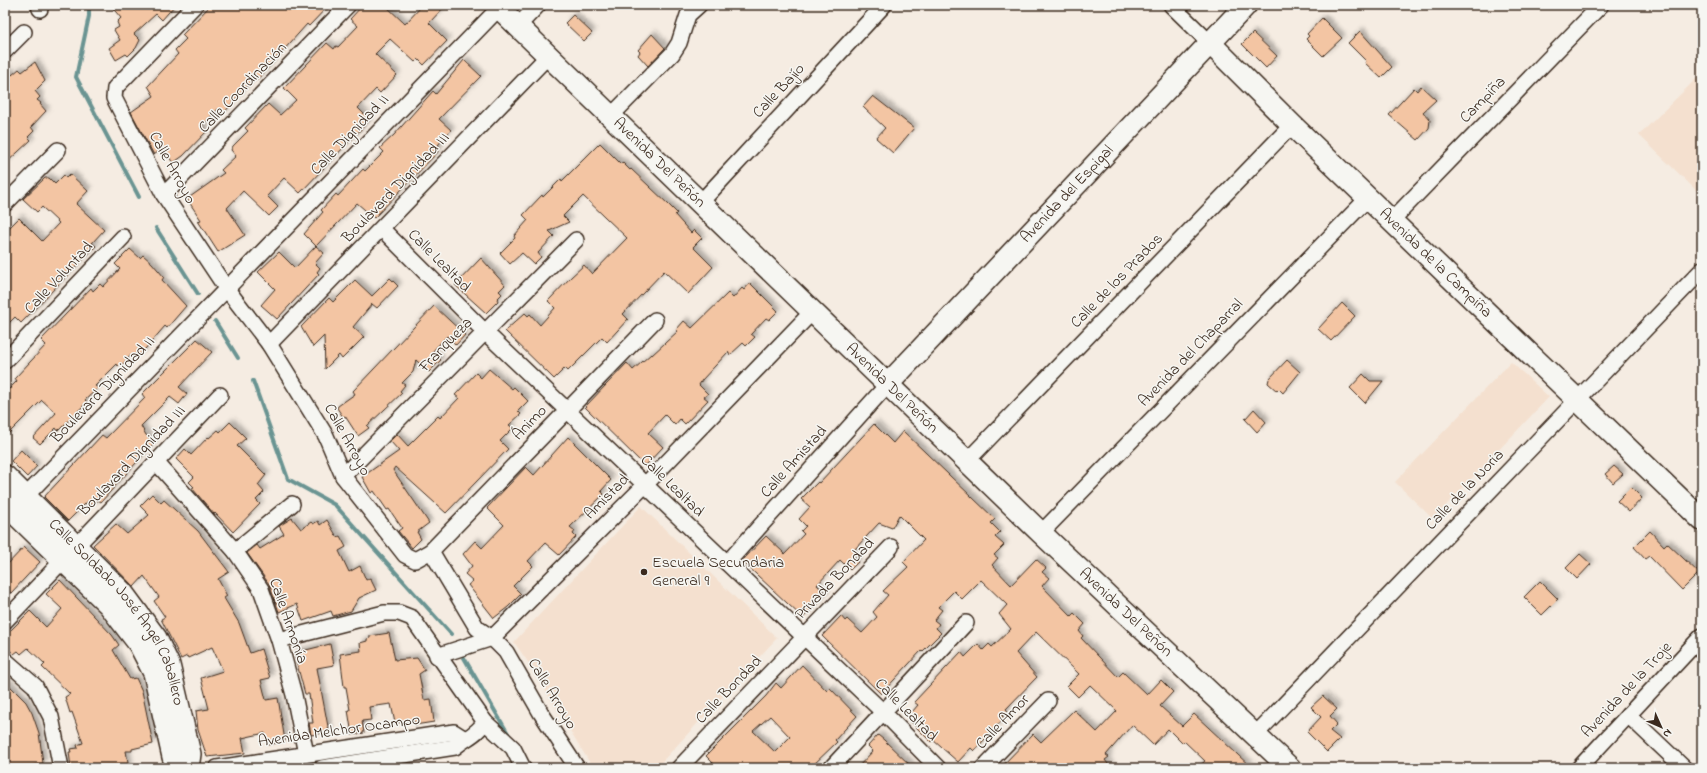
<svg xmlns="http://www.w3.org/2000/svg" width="1707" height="773" font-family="'Indie Flower',sans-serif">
	<defs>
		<filter id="shadow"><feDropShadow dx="3.5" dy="-3.5" stdDeviation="2" flood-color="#0004"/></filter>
	</defs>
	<rect width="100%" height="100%" fill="#f5ece2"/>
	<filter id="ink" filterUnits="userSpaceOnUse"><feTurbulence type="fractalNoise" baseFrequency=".025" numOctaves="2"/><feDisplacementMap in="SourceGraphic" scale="8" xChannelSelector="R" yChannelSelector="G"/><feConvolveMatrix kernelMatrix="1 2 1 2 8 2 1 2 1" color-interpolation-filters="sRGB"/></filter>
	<g filter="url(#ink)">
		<!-- built -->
		<g fill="#f4e0cf">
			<polygon points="1702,73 1702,196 1639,135"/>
			<polygon points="1511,362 1549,397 1433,519 1395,482"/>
			<polygon points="641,506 777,638 656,768 593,768 530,665 514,642"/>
		</g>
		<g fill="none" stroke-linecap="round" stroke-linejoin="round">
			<!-- stream -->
			<g stroke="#6a9492" stroke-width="4">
				<polyline points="89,5 89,16 76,77 139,197"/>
				<polyline points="156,228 198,294"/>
				<polyline points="215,321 238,358"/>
				<polyline points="253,381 288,479 335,505 451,634"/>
				<polyline points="463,656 510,737"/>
			</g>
		</g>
		<!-- building -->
		<g fill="#f3c5a3" stroke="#3b2a1e" fill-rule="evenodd" filter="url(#shadow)">
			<polygon points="110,5 175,5 162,20 156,14 134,34 140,40 136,48 128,56 126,54 116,60 109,48 120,40 114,30 119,27 117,22 121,18"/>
			<polygon points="211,5 329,5 309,26 307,24 256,81 254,78 223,114 218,109 202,126 207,131 183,156 173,163 163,148 154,155 131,112 154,96 148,86 178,54 175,50 186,39 182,35"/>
			<polygon points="363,5 385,5 405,24 423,5 446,5 429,23 447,41 424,65 418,59 415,62 390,39 375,54 397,75 380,93 376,89 358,108 370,120 300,193 284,178 267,196 278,207 269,216 243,191 227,208 245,235 218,252 198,221 201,220 187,199 224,173 221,170 236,156 231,150 233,146 248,131 245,128 268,104 280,115 296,100 284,88 327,43 334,49 336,46 338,47 358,26 350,19"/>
			<polygon points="573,15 592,33 584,41 565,23"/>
			<polygon points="1322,18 1342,38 1323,56 1306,39 1309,36 1307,34"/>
			<polygon points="1360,31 1392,67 1381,78 1365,63 1366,61 1348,43"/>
			<polygon points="1253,33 1277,56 1266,68 1242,44"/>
			<polygon points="652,34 665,48 648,66 638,55 640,52 638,50"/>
			<polygon points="464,60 481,76 439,119 451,130 438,145 440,147 437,150 438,152 374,218 357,203 316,246 304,234 323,212 321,210 336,194 338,196 363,169 365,171 384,152 380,148 394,135 433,91 436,94"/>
			<polygon points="35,62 45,81 35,91 40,97 37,100 41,103 40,104 46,111 31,127 34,131 28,137 31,140 5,164 5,69 12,75 19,69 22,72"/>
			<polygon points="1421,86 1436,100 1423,112 1430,120 1429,128 1418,140 1389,115 1414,88 1417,91"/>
			<polygon points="873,96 914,128 893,153 876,138 885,128 863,107"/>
			<polygon points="600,143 621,164 622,162 630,170 631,169 668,204 677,213 675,215 691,233 694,230 702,238 693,247 713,267 688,294 664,271 623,314 628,319 607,342 602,337 568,371 565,368 554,379 505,331 525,313 528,316 530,314 540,325 555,308 548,301 571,277 584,265 592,274 627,238 583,196 563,216 569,222 549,231 554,236 538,253 541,257 534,264 522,253 510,264 500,253 515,238 514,236 528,220 523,215 542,195 543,197 561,179 562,181"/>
			<polygon points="70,174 88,191 76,204 104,230 92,243 96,246 21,323 15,317 5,327 5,232 19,218 42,241 59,223 42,207 37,212 23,199 45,178 49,178 55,184 64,175 66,178"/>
			<polygon points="316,246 324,253 315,263 320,268 317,272 319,274 277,319 261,305 275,289 258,272 279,252 295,268"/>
			<polygon points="130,249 140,258 143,255 152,263 164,277 162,280 186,306 167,328 165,326 139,356 137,353 133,357 131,355 122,365 121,363 118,366 117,364 95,386 98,388 85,400 87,402 58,431 56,428 40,444 33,438 56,413 42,400 5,437 5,393 17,381 15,378 46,345 41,340 91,288 93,291 100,284 103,287 120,269 115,264"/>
			<polygon points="481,258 505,285 499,291 502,294 497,299 498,301 486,313 455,285"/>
			<polygon points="390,278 398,286 377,308 372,304 353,327 364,337 342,359 339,355 325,369 324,336 313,347 301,327 329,298 333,302 355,280 372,296"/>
			<polygon points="750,283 778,311 769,320 766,318 751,334 755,337 746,346 743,343 730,355 728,352 702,380 699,385 708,394 704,397 708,400 685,424 680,419 675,425 665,415 648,433 663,447 645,466 585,407 627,363 633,370 651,354 652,355 678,331 676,330 684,321 692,328 728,293 733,298 742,288 744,290"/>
			<polygon points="1342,303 1355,316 1331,341 1318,329"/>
			<polygon points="434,306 465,335 456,345 447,336 432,352 441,360 429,372 416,360 413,372 402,383 405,385 400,391 402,393 367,426 369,428 358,436 345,416 343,417 337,408 338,406 355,394 353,391"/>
			<polygon points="197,339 212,352 179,387 187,394 179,404 170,397 141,426 146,435 154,443 101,502 98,500 92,506 88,501 68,521 44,497 102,435 106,438 145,398 142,394"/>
			<polygon points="1287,360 1300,372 1283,393 1279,389 1277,391 1268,383 1269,379"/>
			<polygon points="489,369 512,389 514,387 528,401 518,411 521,414 509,425 513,428 500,441 508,449 446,513 395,467 393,470 429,523 417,532 421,539 412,548 398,531 402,528 389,509 387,510 374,491 371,493 362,477 399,451 390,441 397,434 408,446 438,416 440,418 459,398 455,395 476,373 481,378"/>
			<polygon points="1363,374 1370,381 1383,381 1365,403 1350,388"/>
			<polygon points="1254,409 1266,422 1257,432 1245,419"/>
			<polygon points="230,422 246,438 237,446 266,475 258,485 264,492 256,500 260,504 233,532 215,513 214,514 192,488 194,487 189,482 194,477 176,459 185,449 191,455 208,437 209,438 218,430 220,432"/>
			<polygon points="874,424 893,443 903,431 995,519 991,523 1000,532 995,537 1004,545 994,555 998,558 992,565 1011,585 1036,559 1046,568 1042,572 1049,578 1042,586 1071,616 1074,613 1085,624 1079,631 1083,636 1081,638 1118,677 1123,672 1147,695 1161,680 1173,692 1160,706 1182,726 1194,714 1252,768 1197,768 1205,761 1184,741 1182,743 1168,729 1153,745 1132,725 1106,755 1109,757 1105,760 1111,768 1000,768 1033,734 1041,742 1074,710 1097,732 1117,711 1090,685 1078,697 1067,686 1079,674 1036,632 1016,653 1037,677 1006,709 1008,711 1002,716 1004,718 974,751 971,748 958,762 933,740 931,742 909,720 914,714 912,712 918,705 914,702 961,652 965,657 978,644 983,650 989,644 992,647 1011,629 999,614 1007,605 981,580 962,599 954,591 938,607 942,610 934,620 939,624 936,628 941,633 922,652 921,651 881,694 822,636 841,616 845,621 847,619 862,633 877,617 873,612 888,595 883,591 908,567 903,562 924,540 899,515 892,528 879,523 854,550 856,552 852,556 858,562 850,570 840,560 817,585 826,594 803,618 742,561 766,536 785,554 804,534 801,531 806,526 799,519 810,507 801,499 818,482 819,483"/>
			<polygon points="568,437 611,480 601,491 604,494 570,527 575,531 573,534 576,537 559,555 545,543 528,561 533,566 513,586 521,594 508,607 494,618 468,585 473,581 465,574 472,566 463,554 475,541 482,548 504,525 487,508 526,467 534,475"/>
			<polygon points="21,450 37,466 27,477 11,461"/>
			<polygon points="1614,466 1623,474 1613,483 1605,474"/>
			<polygon points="1631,487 1642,498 1629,512 1617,501"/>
			<polygon points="152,494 161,503 164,500 198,531 229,572 218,579 227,596 224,598 239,623 250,653 261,649 270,678 261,680 266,700 278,698 285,741 268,745 265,733 242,738 245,753 207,757 198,730 196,711 209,709 201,678 223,671 212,647 188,658 187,656 181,659 161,619 165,617 154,601 159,597 144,576 134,587 93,545 116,524 127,534 149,515 140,506"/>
			<polygon points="292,518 301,529 311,522 313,524 318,521 320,525 327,520 337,537 340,536 346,547 339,551 349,572 360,566 366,580 370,578 376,590 359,598 351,611 333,616 331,611 303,621 297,604 279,612 269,584 247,553 257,545 260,549 284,534 279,526"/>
			<polygon points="1650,531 1664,546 1667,543 1699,573 1682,590 1649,556 1645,559 1634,547"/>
			<polygon points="24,547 40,562 11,593 5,587 5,567"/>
			<polygon points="1580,554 1591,564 1577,579 1566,568"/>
			<polygon points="60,580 112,635 119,645 113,650 130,679 136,678 142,691 153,744 132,749 132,751 126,751 129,768 71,768 69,752 71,752 70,749 78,748 77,745 83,743 72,712 70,713 65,697 70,694 42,667 45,664 28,648 21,654 18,651 14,654 5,646 5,636 30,611 46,627 62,609 46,594"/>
			<polygon points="1540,581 1558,599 1542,615 1524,597"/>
			<polygon points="389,633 395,660 417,658 425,670 419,674 424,700 431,699 434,722 415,725 414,721 395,723 391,704 369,707 371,720 362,721 364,733 352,735 348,710 350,710 346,687 344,687 340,654 361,651 360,643 367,641 367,639 370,638 370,636"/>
			<polygon points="330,644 334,665 317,668 329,732 311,735 309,723 313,723 309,694 305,694 294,653"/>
			<path d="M802,665l25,26 3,-3 27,28 -22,24 2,2 -27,26h-92l-12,-12 60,-60 10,-13 5,5zM770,716l20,21 -15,15 -22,-21z"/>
			<polygon points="5,681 26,702 32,713 39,733 43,763 22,768 5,768"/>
			<polygon points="1323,696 1337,709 1330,716 1337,724 1330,731 1340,739 1327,752 1307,732 1321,717 1311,707"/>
			<polygon points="878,735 884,740 913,768 857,768 873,751 868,746"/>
		</g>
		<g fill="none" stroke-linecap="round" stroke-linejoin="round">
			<!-- street casing -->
			<g stroke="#3b2a1e" stroke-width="18">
				<g id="street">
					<polyline points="39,5 40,9"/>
					<polyline points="195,5 115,88 114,98 164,195 226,288 269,344 326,436 343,476 405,555 415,560 431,551 477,628 492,638 506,652 541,713 577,768"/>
					<polyline points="1171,5 1210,43"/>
					<polyline points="518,26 538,5"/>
					<polyline points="5,51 24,32"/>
					<polyline points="611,116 672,54 679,43 688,15 699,5"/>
					<polyline points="164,195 348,5"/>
					<polyline points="701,202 884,5"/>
					<polyline points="5,204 58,150"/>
					<polyline points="1392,220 1601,5"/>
					<polyline points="382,229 484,331 883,712 938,768"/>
					<polyline points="269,344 548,56"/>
					<polyline points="5,361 123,237"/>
					<polyline points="967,461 1292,125"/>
					<polyline points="156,462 235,551 261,589 279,640 294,695 306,754"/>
					<polyline points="343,476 576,240"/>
					<polyline points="18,504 499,8"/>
					<polyline points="1041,533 1368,198"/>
					<polyline points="235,551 292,504"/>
					<polyline points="431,551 655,320"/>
					<polyline points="727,563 888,384"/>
					<polyline points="5,621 220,395"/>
					<polyline points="279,640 384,613 399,613 412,618 485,722 513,748 523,768"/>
					<polyline points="437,656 492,638 645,485 813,311"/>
					<polyline points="5,660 35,686 51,717 61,768"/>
					<polyline points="1628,715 1684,768"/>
					<polyline points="1255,735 1702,270"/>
					<polyline points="217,768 454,732 465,739"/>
					<path d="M322,768l133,-21c12,-10 21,-12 30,-25"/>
					<polyline points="679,768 891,547"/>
					<polyline points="831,768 966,623"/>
					<polyline points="983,768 1048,701"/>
					<polyline points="1579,768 1702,636"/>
				</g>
			</g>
			<!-- secondary casing -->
			<g stroke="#3b2a1e" stroke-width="24">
				<g id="secondary">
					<path id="s1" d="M496,5l545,528 249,235"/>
					<path id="s2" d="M1210,43l82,82 410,395"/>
					<path id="s3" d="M888,384l358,-379"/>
					<path id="s4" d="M5,476l117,116 34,46 13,27 21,89 -2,14"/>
					<polyline points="5,504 109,605 139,644 154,673 173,757 179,768"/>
				</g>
			</g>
			<!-- street -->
			<use href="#street" stroke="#f6f6f2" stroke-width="15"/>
			<!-- secondary -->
			<use href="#secondary" stroke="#f6f6f2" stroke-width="21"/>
		</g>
	</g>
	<!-- markers -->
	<circle fill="#3b2a1e" stroke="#f6f6f2" stroke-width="1.5" cx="644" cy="572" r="4"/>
	<g text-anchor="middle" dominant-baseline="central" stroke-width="3" stroke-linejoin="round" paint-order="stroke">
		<!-- street labels -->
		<g font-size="16" fill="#3b2a1e" stroke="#f6f6f2">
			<text transform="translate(243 88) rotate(-46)">Calle Coordinación</text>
			<text transform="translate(779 91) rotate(-47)">Calle Bajío</text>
			<text transform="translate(1483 100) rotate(-46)">Campiña</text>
			<text transform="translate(350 135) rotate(-46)">Calle Dignidad II</text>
			<text stroke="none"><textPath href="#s1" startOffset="227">Avenida Del Peñón</textPath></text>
			<text transform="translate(172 168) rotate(61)">Calle Arroyo</text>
			<text transform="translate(396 188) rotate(-46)">Boulavard Dignidad III</text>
			<text stroke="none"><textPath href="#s3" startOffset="261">Avenida del Espigal</textPath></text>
			<text transform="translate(439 261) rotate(45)">Calle Lealtad</text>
			<text stroke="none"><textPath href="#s2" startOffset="315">Avenida de la Campiña</textPath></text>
			<text transform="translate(59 278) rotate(-47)">Calle Voluntad</text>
			<text transform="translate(1117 281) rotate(-46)">Calle de los Prados</text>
			<text transform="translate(446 345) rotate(-46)">Franqueza</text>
			<text transform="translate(1191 353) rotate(-46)">Avenida del Chaparral</text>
			<text stroke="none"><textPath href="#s1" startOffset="551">Avenida Del Peñón</textPath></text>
			<text transform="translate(103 390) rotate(-46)">Boulevard Dignidad II</text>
			<text transform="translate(530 423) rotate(-46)">Ánimo</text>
			<text transform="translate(347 440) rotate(61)">Calle Arroyo</text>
			<text transform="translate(132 461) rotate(-46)">Boulavard Dignidad III</text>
			<text transform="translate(794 462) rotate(-48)">Calle Amistad</text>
			<text transform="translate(672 486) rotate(44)">Calle Lealtad</text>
			<text transform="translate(1465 490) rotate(-46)">Calle de la Noria</text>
			<text transform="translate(607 497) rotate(-45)">Amistad</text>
			<text transform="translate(835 579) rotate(-46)">Privada Bondad</text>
			<text stroke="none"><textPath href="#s1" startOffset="875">Avenida Del Peñón</textPath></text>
			<text stroke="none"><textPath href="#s4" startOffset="179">Calle Soldado José Ángel Caballero</textPath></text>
			<text transform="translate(288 621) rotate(71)">Calle Armonía</text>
			<text transform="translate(729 690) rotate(-46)">Calle Bondad</text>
			<text transform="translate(1627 690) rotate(-47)">Avenida de la Troje</text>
			<text transform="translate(552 694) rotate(59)">Calle Arroyo</text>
			<text transform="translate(906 710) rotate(45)">Calle Lealtad</text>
			<text transform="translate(1003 722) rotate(-46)">Calle Amor</text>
			<text transform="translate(339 731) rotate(-8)">Avenida Melchor Ocampo</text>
		</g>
		<!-- poi labels -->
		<g font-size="16" fill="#3b2a1e" stroke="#f6f6f2" text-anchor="start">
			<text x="652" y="563">Escuela Secundaria<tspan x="652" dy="18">General 9</tspan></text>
		</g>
	</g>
	<!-- margin -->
	<rect width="1707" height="773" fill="none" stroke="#f6f6f2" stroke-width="20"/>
	<rect x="10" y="10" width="1687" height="753" fill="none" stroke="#3b2a1e" stroke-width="1.5" filter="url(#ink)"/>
	<!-- north arrow -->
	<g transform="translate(1661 727) rotate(135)" stroke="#f6f6f2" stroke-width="3" paint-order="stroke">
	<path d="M0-3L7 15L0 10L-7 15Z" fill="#3b2a1e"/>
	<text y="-6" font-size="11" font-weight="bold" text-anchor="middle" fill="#3b2a1e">N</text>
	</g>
</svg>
